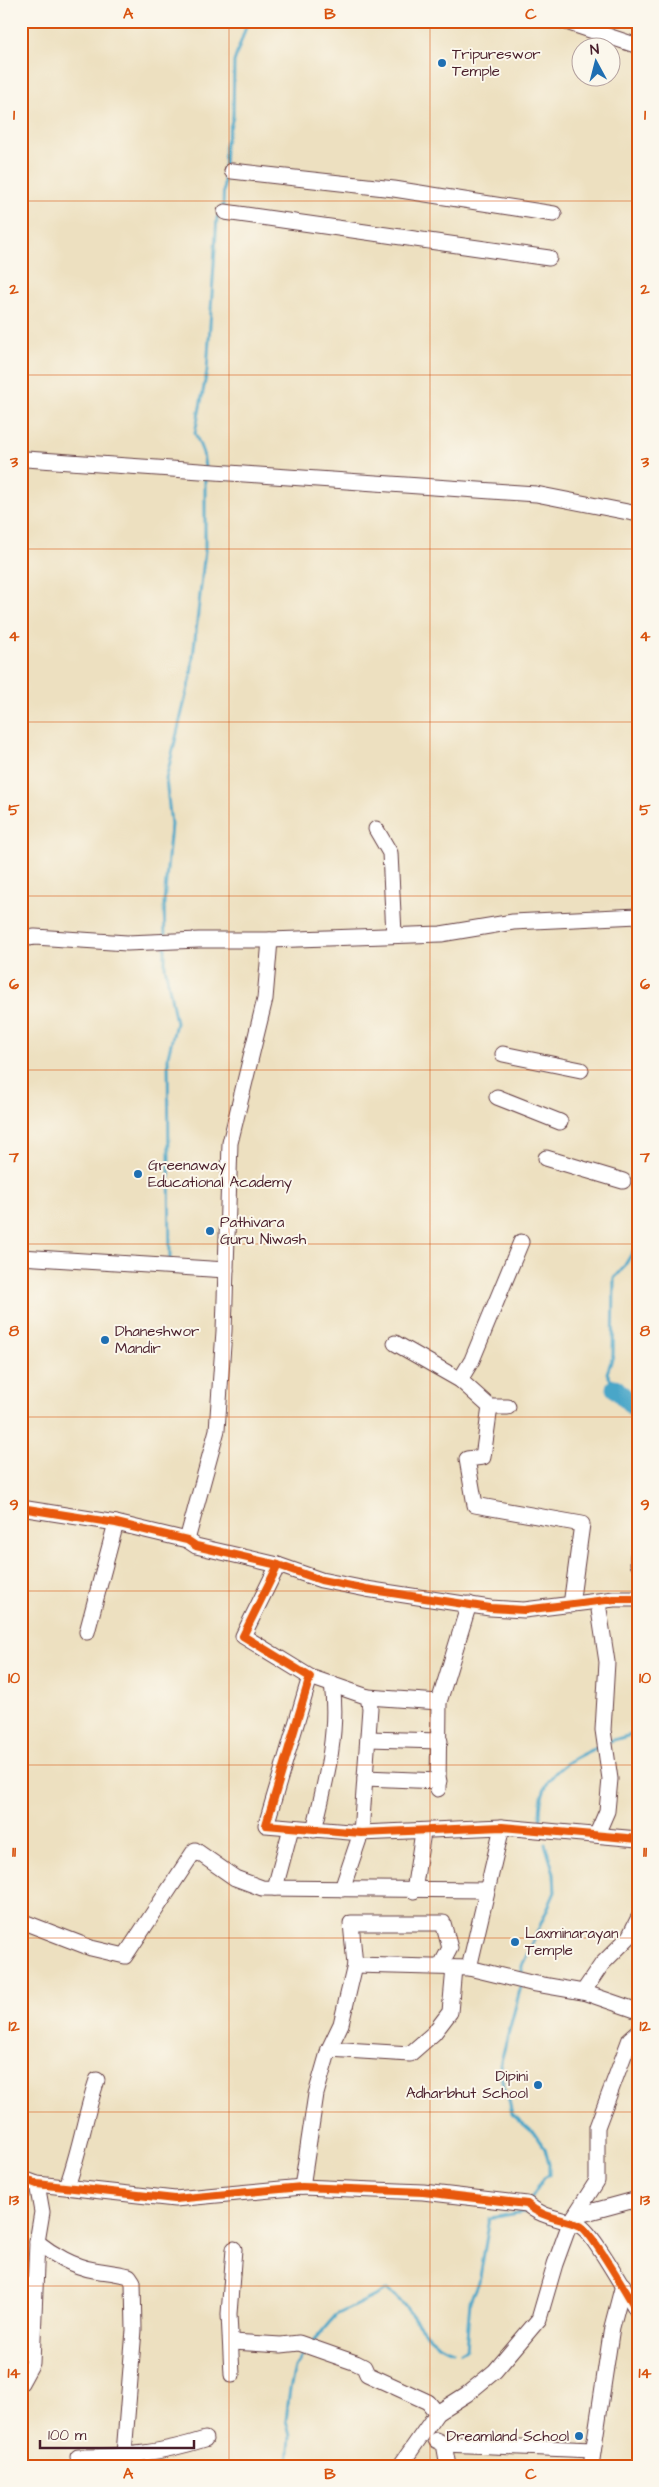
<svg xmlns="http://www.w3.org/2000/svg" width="659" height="2487" font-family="'Architects Daughter',sans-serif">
	<rect width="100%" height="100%" fill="#fbf7ec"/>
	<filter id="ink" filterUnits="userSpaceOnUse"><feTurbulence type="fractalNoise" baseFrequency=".02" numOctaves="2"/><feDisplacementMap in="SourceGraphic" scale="10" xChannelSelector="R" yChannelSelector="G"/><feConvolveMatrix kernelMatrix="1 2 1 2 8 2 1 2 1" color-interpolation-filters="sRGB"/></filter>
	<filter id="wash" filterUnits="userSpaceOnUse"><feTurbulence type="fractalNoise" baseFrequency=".0096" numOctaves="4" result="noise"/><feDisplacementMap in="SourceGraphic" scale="20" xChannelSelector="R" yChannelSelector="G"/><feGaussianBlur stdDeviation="1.12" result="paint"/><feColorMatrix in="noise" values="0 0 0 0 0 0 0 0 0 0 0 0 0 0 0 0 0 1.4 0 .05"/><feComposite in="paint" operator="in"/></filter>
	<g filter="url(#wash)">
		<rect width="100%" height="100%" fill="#ede0c0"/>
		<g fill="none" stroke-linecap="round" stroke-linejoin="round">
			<!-- stream -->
			<g stroke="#49a6c8" stroke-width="3">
				<polyline points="223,207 225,146 233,117 234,62 248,21"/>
				<polyline points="205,468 203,453 195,433 207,371 217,218 220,213"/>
				<polyline points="165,938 164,903 171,824 166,779 191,675 205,550 205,476"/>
				<polyline points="165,947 165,966 176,1023 168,1056 170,1261"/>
				<path d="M615,1388l-8,-15 6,-17 1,-78c12,-9 14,-22 24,-33"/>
				<polyline points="610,1741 638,1733"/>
				<path d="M541,1824c-6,-46 22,-62 61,-79"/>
				<polyline points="522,1977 522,1966 555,1892 554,1873 545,1844"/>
				<polyline points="521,1986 500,2065 503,2087 509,2100 512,2114 536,2135 545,2149 549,2164 549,2175 544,2178 530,2200"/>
				<path d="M312,2343l24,-28 51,-25c27,17 31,49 66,61"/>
				<polyline points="461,2352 466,2349 470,2301 480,2277 490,2218 524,2212"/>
				<polyline points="288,2466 290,2436 286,2420 290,2389 295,2368 306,2350"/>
			</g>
			<!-- river -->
			<polyline stroke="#49a6c8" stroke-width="19" points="615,1388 638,1411"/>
		</g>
	</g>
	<g filter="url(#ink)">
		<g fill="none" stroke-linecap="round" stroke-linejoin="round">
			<!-- minor casing -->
			<g stroke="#623c41" stroke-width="17">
				<g id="minor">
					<polyline points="563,21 638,46"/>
					<polyline points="232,171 394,189 554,214"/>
					<polyline points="225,212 549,258"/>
					<polyline points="26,459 536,494 638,514"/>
					<polyline points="376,829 390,853 394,934"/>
					<polyline points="21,939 35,937 127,943 199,940 270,940 441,934 513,922 638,916"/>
					<polyline points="503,1054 581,1070"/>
					<polyline points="497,1097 560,1122"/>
					<polyline points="546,1158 623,1181"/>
					<polyline points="21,1257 226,1270"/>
					<polyline points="395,1343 460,1380 490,1407"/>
					<polyline points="460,1380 472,1360 521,1242"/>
					<polyline points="508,1407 490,1407 483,1457 467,1459 475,1505 582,1524 571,1605"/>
					<polyline points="21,1508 116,1523 187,1540 196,1546 278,1565 321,1580 366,1589 490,1608 524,1610 614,1599 638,1599"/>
					<polyline points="187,1540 217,1430 224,1331 230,1143 265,999 270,940"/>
					<polyline points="638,1556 638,1564"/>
					<polyline points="278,1565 243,1636 310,1677 266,1825 361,1833 502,1827 638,1839"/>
					<polyline points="87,1632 116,1523"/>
					<polyline points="310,1677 368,1697 370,1708 361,1833 342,1889"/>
					<polyline points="368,1697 439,1702"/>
					<polyline points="368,1739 440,1741"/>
					<polyline points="365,1778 439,1781"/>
					<polyline points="438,1789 439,1702 469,1604"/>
					<path d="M314,1830c11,-46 25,-98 18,-146"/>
					<polyline points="597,1834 607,1811 610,1779 603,1730 607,1662 598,1603"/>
					<polyline points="275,1888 291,1828"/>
					<polyline points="414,1891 423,1832"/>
					<polyline points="638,1919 629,1937 602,1964 583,1992 638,2011"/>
					<polyline points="21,1921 91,1948 125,1956 195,1850 235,1878 262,1888 486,1890"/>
					<polyline points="355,1965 341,2024 329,2049 410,2054 434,2033 450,2012 454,1968"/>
					<polyline points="440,1967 450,1948 443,1923 351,1923 355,1965 469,1968 531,1983 583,1992"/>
					<polyline points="469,1968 502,1827"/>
					<path d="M21,2178l16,6 138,15 127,-12 121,5 104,12c15,14 35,14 53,22 11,4 50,73 58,86"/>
					<path d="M67,2186c13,-35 18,-71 30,-106"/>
					<polyline points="302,2187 316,2094 329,2049"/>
					<polyline points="575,2216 638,2199"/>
					<path d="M37,2242c15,12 37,25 57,28 12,2 23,3 35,6l4,6 1,48 -11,136"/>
					<polyline points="232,2342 281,2345 299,2343 356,2363 364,2367 367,2374 428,2402 437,2413"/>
					<polyline points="232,2375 229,2314 234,2249"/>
					<polyline points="21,2383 32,2363 37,2242 42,2212 37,2184"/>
					<polyline points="436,2440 444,2444 448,2466"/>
					<polyline points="444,2444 593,2450"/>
					<path d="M78,2457c47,0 83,-4 127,-18"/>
					<polyline points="400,2466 437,2413 467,2394 495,2371 539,2319 555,2264 570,2223 597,2181 597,2127 630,2039 638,2032"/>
					<polyline points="591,2466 612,2327 623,2285"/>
				</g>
			</g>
			<!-- minor -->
			<use href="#minor" stroke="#fff" stroke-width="15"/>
			<!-- cycleway casing -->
			<g stroke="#fbf7ec" stroke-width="11">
				<g id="cycleway">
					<polyline points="21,1508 116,1523 187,1540 196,1546 278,1565 321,1580 366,1589 490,1608 524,1610 614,1599 638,1599"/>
					<polyline points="278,1565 243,1636 310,1677 266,1825 361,1833 502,1827 638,1839"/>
					<path d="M21,2178l16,6 138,15 127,-12 121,5 104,12c15,14 35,14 53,22 11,4 50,73 58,86"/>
				</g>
			</g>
			<!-- cycleway -->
			<use href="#cycleway" stroke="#e8590c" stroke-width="8"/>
		</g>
	</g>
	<!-- grid -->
	<path fill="none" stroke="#d8530f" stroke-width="1" stroke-opacity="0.55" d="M229,21v2445M430,21v2445M21,201h617M21,375h617M21,549h617M21,722h617M21,896h617M21,1070h617M21,1244h617M21,1417h617M21,1591h617M21,1765h617M21,1938h617M21,2112h617M21,2286h617"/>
	<!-- markers -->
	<g fill="#1f6fb2" stroke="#fbf7ec" stroke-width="2">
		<circle cx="442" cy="63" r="5"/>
		<circle cx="138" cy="1174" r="5"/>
		<circle cx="210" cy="1231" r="5"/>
		<circle cx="105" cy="1340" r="5"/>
		<circle cx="515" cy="1942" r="5"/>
		<circle cx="538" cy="2085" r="5"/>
		<circle cx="579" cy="2436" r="5"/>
	</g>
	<g text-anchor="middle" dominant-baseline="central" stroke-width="4" stroke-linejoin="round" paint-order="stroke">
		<!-- poi labels -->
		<g font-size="15" fill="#4a1f2b" stroke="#fbf7ec" text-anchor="start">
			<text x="452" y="54">Tripureswor<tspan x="452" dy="17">Temple</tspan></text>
			<text x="148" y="1165">Greenaway<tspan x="148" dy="17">Educational Academy</tspan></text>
			<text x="220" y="1222">Pathivara<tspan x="220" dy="17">Guru Niwash</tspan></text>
			<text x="115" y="1331">Dhaneshwor<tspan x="115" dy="17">Mandir</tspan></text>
			<text x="525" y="1933">Laxminarayan<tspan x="525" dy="17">Temple</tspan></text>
			<text x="528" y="2076" text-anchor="end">Dipini<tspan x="528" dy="17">Adharbhut School</tspan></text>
			<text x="569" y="2436" text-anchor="end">Dreamland School</text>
		</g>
	</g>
	<!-- margin -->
	<rect width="659" height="2487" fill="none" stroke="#fbf7ec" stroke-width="55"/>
	<!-- north arrow -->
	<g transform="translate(596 62) rotate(353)"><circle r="24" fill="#fbf7ec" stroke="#b4a19f"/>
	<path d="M0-4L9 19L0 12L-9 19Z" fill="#1f6fb2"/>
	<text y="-8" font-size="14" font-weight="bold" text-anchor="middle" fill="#4a1f2b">N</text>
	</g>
	<!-- scale -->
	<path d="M40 2440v8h154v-8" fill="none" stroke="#4a1f2b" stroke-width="2.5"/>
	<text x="48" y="2440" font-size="15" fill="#4a1f2b" stroke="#fbf7ec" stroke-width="4" paint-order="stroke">100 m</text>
	<rect x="28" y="28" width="604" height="2432" fill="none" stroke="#d8530f" stroke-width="2"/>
	<g font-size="16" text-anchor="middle" font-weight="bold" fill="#d8530f">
		<text x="128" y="19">A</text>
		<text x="330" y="19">B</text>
		<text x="531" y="19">C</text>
		<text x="14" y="120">1</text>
		<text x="645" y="120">1</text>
		<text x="14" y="294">2</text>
		<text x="645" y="294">2</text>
		<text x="14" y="467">3</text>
		<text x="645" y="467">3</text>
		<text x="14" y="641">4</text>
		<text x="645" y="641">4</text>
		<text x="14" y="815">5</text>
		<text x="645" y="815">5</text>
		<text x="14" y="989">6</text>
		<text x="645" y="989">6</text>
		<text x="14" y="1162">7</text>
		<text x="645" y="1162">7</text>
		<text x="14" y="1336">8</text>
		<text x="645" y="1336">8</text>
		<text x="14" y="1510">9</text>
		<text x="645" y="1510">9</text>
		<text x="14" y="1683">10</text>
		<text x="645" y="1683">10</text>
		<text x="14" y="1857">11</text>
		<text x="645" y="1857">11</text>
		<text x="14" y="2031">12</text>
		<text x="645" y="2031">12</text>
		<text x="14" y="2205">13</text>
		<text x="645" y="2205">13</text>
		<text x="14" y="2378">14</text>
		<text x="645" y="2378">14</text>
		<text x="128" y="2479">A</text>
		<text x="330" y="2479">B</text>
		<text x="531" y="2479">C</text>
	</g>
</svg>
